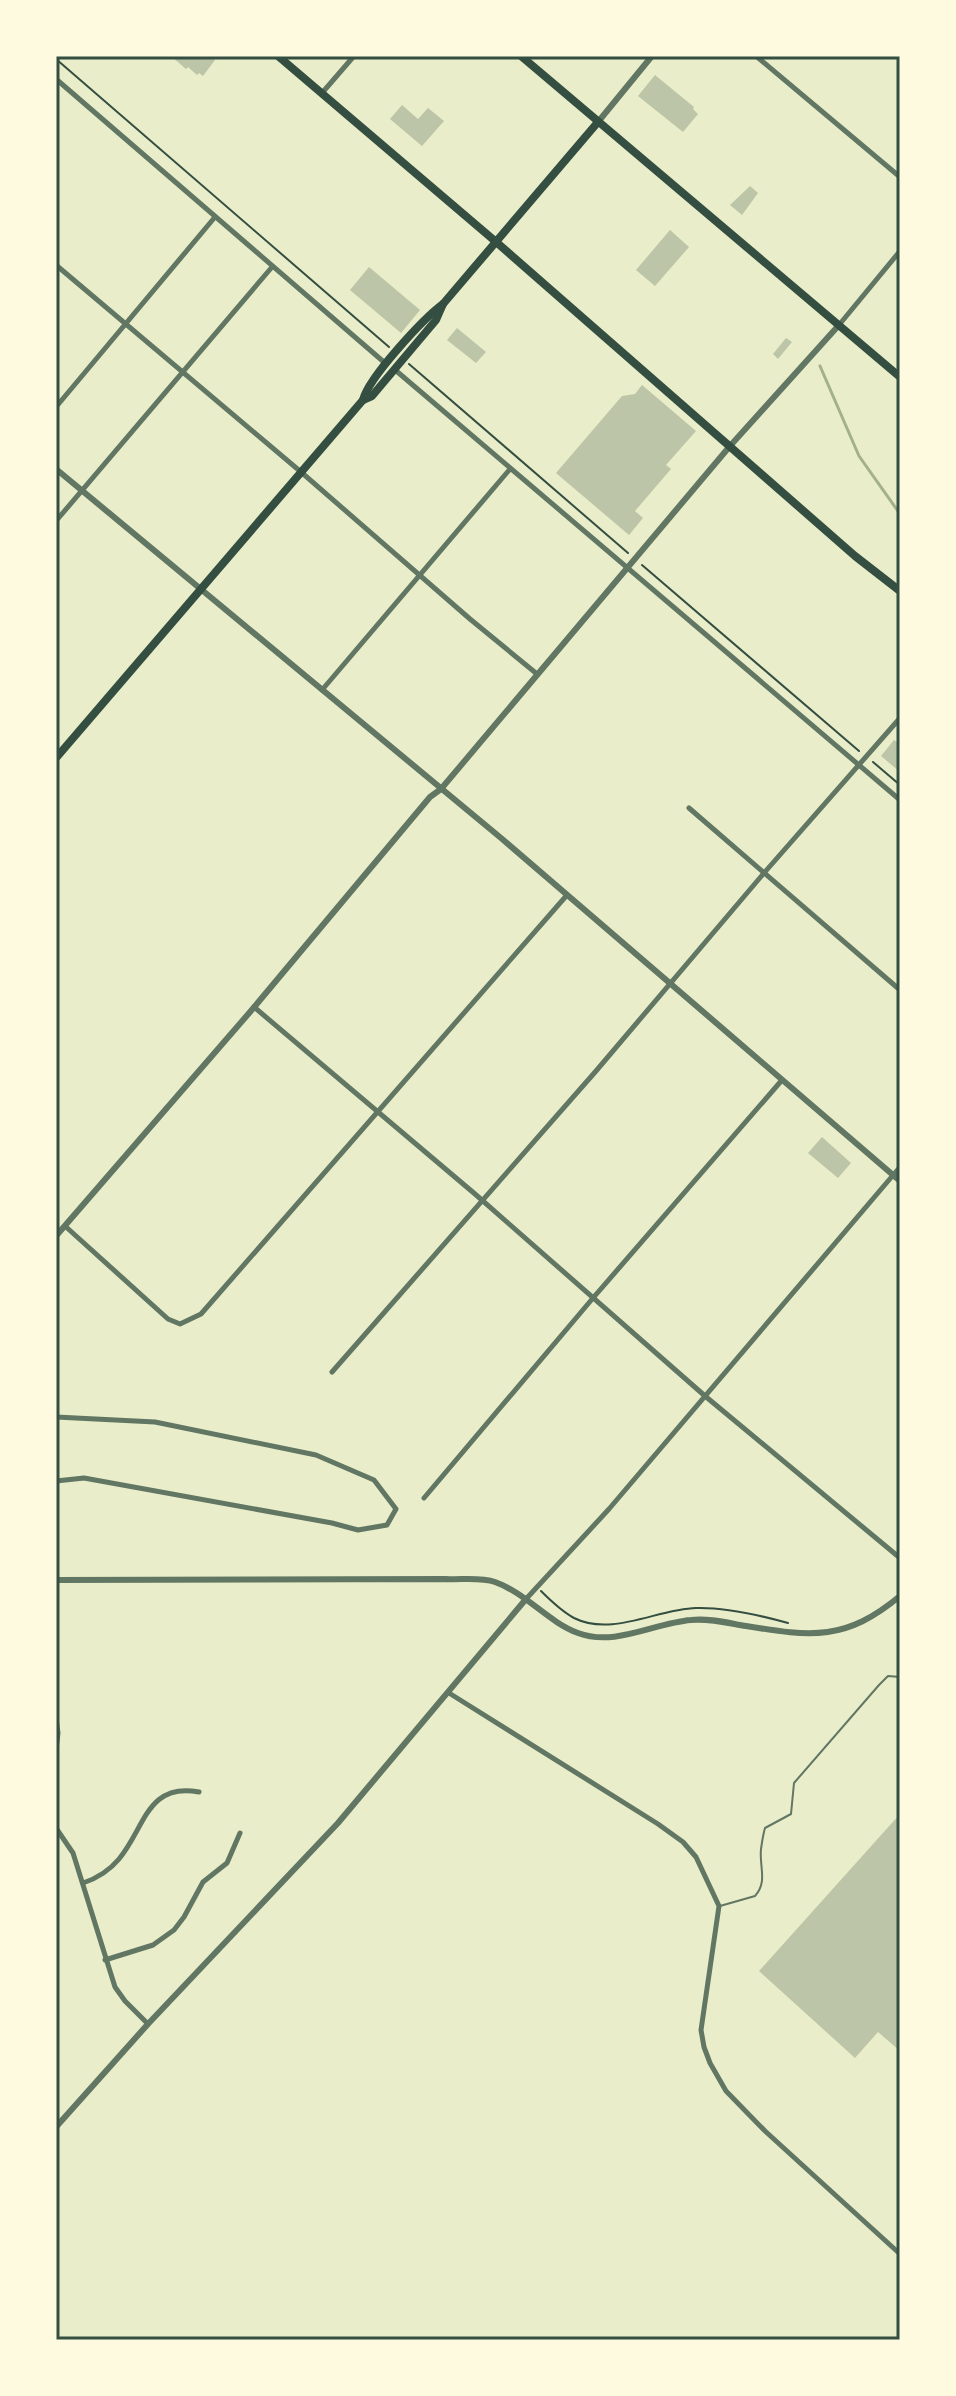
<svg xmlns="http://www.w3.org/2000/svg" width="956" height="2396" font-family="Manrope,sans-serif">
	<rect width="100%" height="100%" fill="#e9edc9"/>
	<g fill="none" stroke-linecap="round" stroke-linejoin="round">
		<!-- stream -->
		<polyline stroke="#a3b18a" stroke-width="3" points="820,366 859,456 900,514"/>
	</g>
	<!-- building -->
	<g fill="#bcc5a7">
		<polygon points="171,56 210,56 215,60 203,76 199,73 197,75 188,67 186,69"/>
		<polygon points="655,75 694,107 693,109 698,114 683,132 638,96"/>
		<polygon points="402,105 418,119 428,108 444,121 422,146 390,119"/>
		<polygon points="750,186 758,193 742,215 730,205"/>
		<polygon points="670,230 689,247 655,286 636,270"/>
		<polygon points="369,267 420,310 401,333 350,290"/>
		<polygon points="457,328 486,352 476,363 447,340"/>
		<polygon points="786,338 792,342 778,359 773,354"/>
		<polygon points="642,385 696,431 666,465 671,469 635,511 643,518 629,535 556,473 622,396 635,394"/>
		<polygon points="894,740 900,744 900,772 881,756"/>
		<polygon points="822,1137 851,1163 838,1178 808,1153"/>
		<polygon points="900,1814 900,2051 878,2032 855,2058 759,1971"/>
	</g>
	<g fill="none" stroke-linecap="round" stroke-linejoin="round">
		<!-- path -->
		<g stroke="#344e41" stroke-width="2">
			<polyline points="56,59 389,347"/>
			<polyline points="409,364 628,553"/>
			<polyline points="642,565 859,751"/>
			<polyline points="873,762 900,785"/>
			<path d="M541,1591c8,8 22,21 33,27 38,19 83,-9 122,-10 30,-1 63,7 92,15"/>
		</g>
		<!-- service -->
		<path stroke="#617663" stroke-width="2" d="M720,1906l35,-10c13,-14 4,-30 6,-47 1,-7 2,-14 4,-21l26,-14 3,-31 85,-98 9,-9 12,1"/>
		<!-- minor -->
		<g stroke="#617663" stroke-width="5">
			<polyline points="756,56 900,177"/>
			<polyline points="56,79 385,363"/>
			<polyline points="322,93 354,56"/>
			<polyline points="56,265 301,472 470,619 537,674"/>
			<polyline points="839,325 900,251"/>
			<polyline points="394,369 900,800"/>
			<polyline points="56,407 215,217"/>
			<polyline points="56,521 272,267"/>
			<polyline points="322,690 510,469"/>
			<polyline points="689,808 900,990"/>
			<polyline points="254,1007 475,1194 705,1396 900,1558"/>
			<polyline points="65,1226 168,1319 180,1324 201,1314 567,895"/>
			<polyline points="332,1372 596,1071 764,873 900,718"/>
			<polyline points="56,1417 155,1422 316,1455 374,1480 396,1509 387,1525 358,1530 332,1523 84,1478 56,1481"/>
			<polyline points="424,1498 593,1298 782,1080"/>
			<polyline points="526,1599 609,1509 900,1167"/>
			<polyline points="449,1693 658,1824 683,1842 696,1857 719,1906 701,2030 704,2047 710,2063 726,2091 765,2131 900,2254"/>
			<polyline points="56,1718 58,1733 56,1750"/>
			<polyline points="56,1828 73,1853 115,1987 125,2001 148,2024"/>
			<path d="M83,1883c15,-5 26,-12 36,-24 26,-31 28,-77 80,-67"/>
			<polyline points="105,1960 153,1945 174,1930 184,1917 203,1882 227,1863 240,1833"/>
		</g>
		<!-- tertiary -->
		<g stroke="#617663" stroke-width="6">
			<polyline points="598,122 652,56"/>
			<polyline points="56,469 501,838 900,1181"/>
			<polyline points="56,1236 250,1012 430,797 441,789 730,446 839,325"/>
			<path d="M56,1580l390,-1c15,1 35,-2 49,3 31,11 53,40 83,51 37,14 76,-10 113,-13 18,-2 37,3 55,6 66,11 100,15 154,-30"/>
			<polyline points="56,2127 148,2024 338,1823 526,1599"/>
		</g>
		<!-- primary -->
		<g stroke="#344e41" stroke-width="8">
			<polyline points="278,56 495,241 855,556 900,591"/>
			<polyline points="521,56 900,377"/>
			<path d="M363,400c6,-23 60,-81 80,-96l155,-182"/>
			<polyline points="56,758 363,400 372,396 436,320 443,304"/>
		</g>
	</g>
	<!-- border -->
	<rect width="956" height="2396" fill="none" stroke="#fefae0" stroke-width="116"/>
	<rect x="58" y="58" width="840" height="2280" fill="none" stroke="#344e41" stroke-width="3"/>
</svg>
